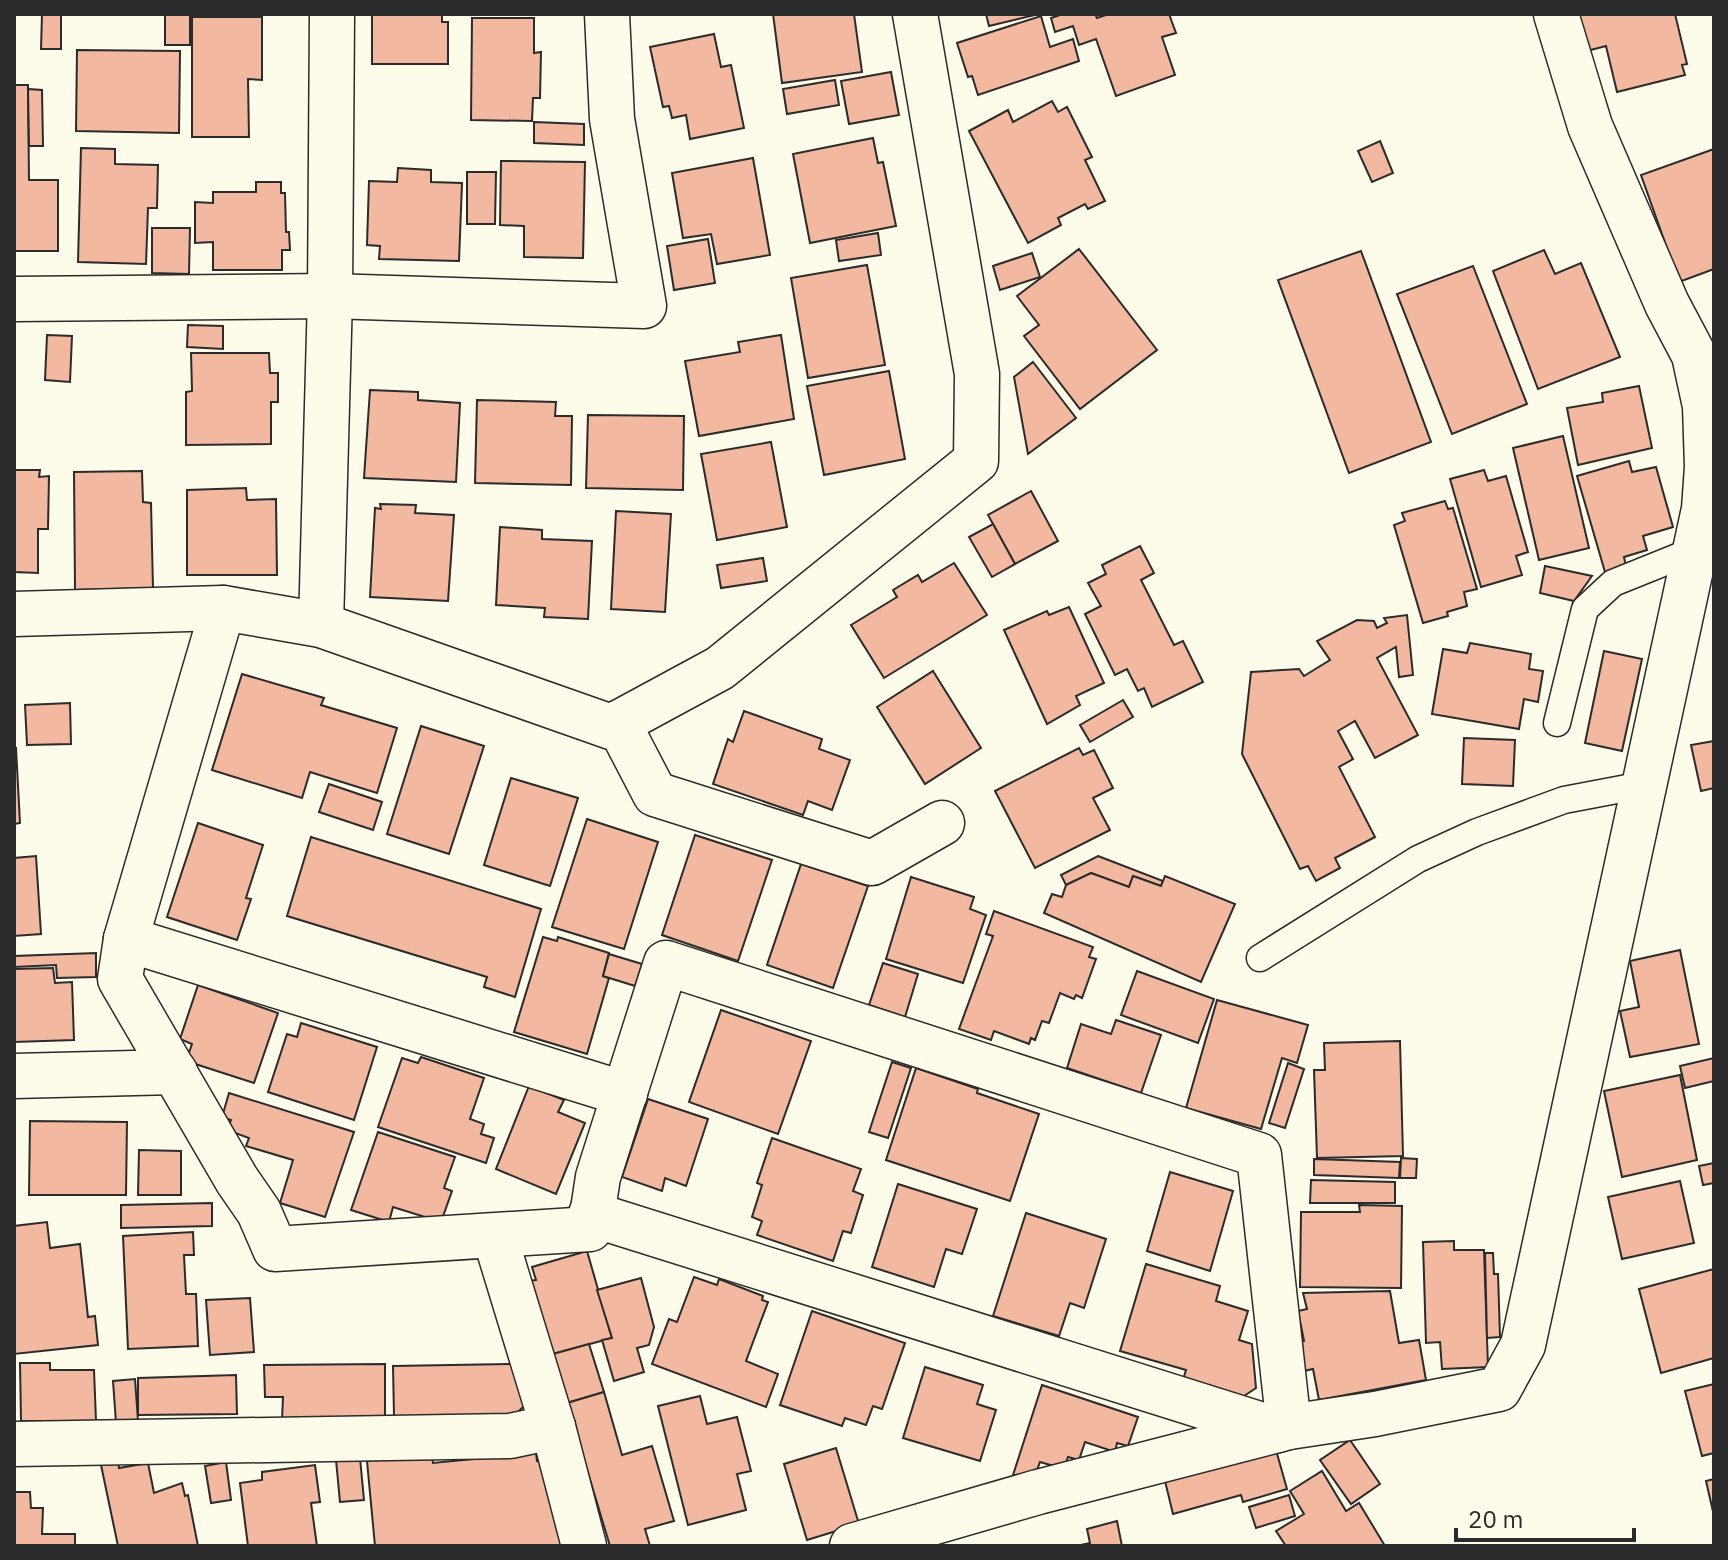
<svg xmlns="http://www.w3.org/2000/svg" width="1728" height="1560" font-family="'IBM Plex Sans',sans-serif">
	<rect width="100%" height="100%" fill="#fdfbea"/>
	<!-- building -->
	<g fill="#f2b8a0" stroke="#2b2b2b" stroke-width="2">
		<polygon points="42,14 61,14 61,49 41,49"/>
		<rect x="165" y="14" width="25" height="31"/>
		<polygon points="372,14 442,14 442,22 448,22 448,64 372,64"/>
		<polygon points="773,14 854,14 862,72 782,83"/>
		<polygon points="986,14 1039,14 989,26"/>
		<polygon points="1063,14 1095,14 1097,18 1109,14 1169,14 1176,33 1162,37 1175,75 1116,96 1096,39 1079,45 1073,26 1055,32 1051,18"/>
		<polygon points="1574,14 1675,14 1687,64 1682,65 1685,75 1617,92 1606,46 1583,52"/>
		<polygon points="1041,16 1050,47 1073,39 1079,61 978,95 972,76 968,77 957,43"/>
		<polygon points="192,17 262,17 262,80 248,79 249,137 192,137"/>
		<polygon points="472,18 534,18 534,53 541,52 540,98 533,98 532,121 471,120"/>
		<polygon points="714,34 721,67 731,65 744,128 690,139 686,115 672,118 669,106 663,107 650,47"/>
		<polygon points="77,50 180,51 179,133 76,131"/>
		<polygon points="891,72 899,115 849,124 841,81"/>
		<polygon points="835,80 839,105 787,114 783,89"/>
		<polygon points="14,85 28,85 29,180 58,180 58,251 14,251"/>
		<polygon points="28,89 42,90 43,146 29,146"/>
		<polygon points="1052,101 1058,112 1067,107 1092,157 1085,160 1105,201 1088,209 1085,204 1058,218 1061,225 1028,243 969,131 1008,110 1013,122"/>
		<polygon points="534,122 584,124 584,145 534,143"/>
		<polygon points="873,138 878,163 883,162 896,226 810,243 793,154"/>
		<polygon points="1380,141 1393,173 1372,182 1358,151"/>
		<polygon points="81,148 115,149 115,164 158,165 157,208 148,208 146,264 78,262"/>
		<polygon points="1714,149 1714,269 1679,282 1641,175"/>
		<polygon points="753,158 770,255 717,264 711,234 683,238 672,173"/>
		<polygon points="501,161 585,162 583,258 524,257 524,226 500,225"/>
		<polygon points="398,168 431,170 431,182 462,183 459,261 379,259 380,246 367,245 369,181 397,182"/>
		<polygon points="467,172 496,172 495,224 467,224"/>
		<polygon points="256,182 281,182 281,193 285,193 286,232 289,232 290,250 282,250 282,270 213,270 213,242 195,243 195,202 213,203 213,192 256,192"/>
		<polygon points="152,228 190,228 189,274 152,273"/>
		<polygon points="878,233 881,255 839,261 836,240"/>
		<polygon points="708,239 715,283 674,290 667,246"/>
		<polygon points="1079,249 1157,350 1080,409 1024,336 1039,325 1017,296"/>
		<polygon points="1544,250 1555,274 1581,263 1620,357 1538,389 1493,271"/>
		<polygon points="1361,251 1431,442 1349,473 1278,280"/>
		<polygon points="1032,253 1040,277 1000,290 993,266"/>
		<polygon points="867,265 885,365 808,378 791,278"/>
		<polygon points="1473,266 1527,404 1452,434 1397,294"/>
		<polygon points="188,325 223,326 223,349 187,347"/>
		<polygon points="47,335 72,336 70,382 45,380"/>
		<polygon points="781,335 794,419 699,436 685,361 740,352 738,342"/>
		<polygon points="191,353 269,353 270,373 278,373 278,402 271,402 271,444 186,445 186,392 192,391"/>
		<polygon points="1033,362 1076,418 1028,454 1014,377"/>
		<polygon points="889,371 905,459 824,475 807,386"/>
		<polygon points="1639,386 1652,448 1578,465 1567,408 1603,402 1602,393"/>
		<polygon points="370,390 418,392 418,400 460,403 456,482 364,478"/>
		<polygon points="477,400 556,402 555,416 572,416 571,485 475,483"/>
		<polygon points="588,415 684,416 683,490 586,488"/>
		<polygon points="1563,436 1589,548 1539,560 1513,448"/>
		<polygon points="771,442 787,527 717,540 701,454"/>
		<polygon points="1629,461 1632,472 1656,467 1673,527 1643,536 1647,550 1624,557 1626,566 1605,572 1577,476"/>
		<polygon points="14,470 40,470 39,477 49,476 48,529 38,529 38,573 14,572"/>
		<polygon points="1484,470 1488,481 1506,476 1528,552 1516,556 1522,575 1481,587 1450,479"/>
		<polygon points="142,471 143,502 151,503 153,588 75,590 74,472"/>
		<polygon points="246,488 247,500 276,499 277,575 187,575 187,490"/>
		<polygon points="1031,491 1058,541 1015,564 988,515"/>
		<polygon points="1445,501 1448,509 1453,508 1477,589 1464,592 1467,606 1447,612 1448,616 1423,623 1394,525 1405,521 1402,513"/>
		<polygon points="380,504 416,505 415,513 454,515 448,601 370,597 375,508 381,509"/>
		<polygon points="616,511 671,514 665,612 611,609"/>
		<polygon points="993,524 1015,564 992,577 969,537"/>
		<polygon points="500,527 542,530 542,539 592,541 588,619 544,617 545,608 496,605"/>
		<polygon points="1140,546 1154,573 1141,580 1174,645 1183,641 1203,682 1152,707 1144,688 1138,691 1127,669 1115,675 1085,614 1101,606 1088,583 1106,574 1102,565"/>
		<polygon points="763,558 767,581 721,588 717,565"/>
		<polygon points="954,563 987,615 884,678 851,625 897,597 893,590 918,575 922,582"/>
		<polygon points="1545,566 1592,576 1574,601 1540,593"/>
		<polygon points="1069,607 1104,683 1076,696 1080,705 1047,724 1004,630 1047,611 1049,615"/>
		<polygon points="1407,615 1413,675 1399,677 1396,647 1377,658 1418,735 1375,758 1355,721 1338,731 1353,759 1339,767 1375,837 1335,858 1340,868 1316,881 1308,866 1300,869 1242,754 1251,672 1299,669 1304,676 1330,660 1317,641 1357,620 1374,621 1377,628 1387,623 1384,618"/>
		<polygon points="1470,643 1531,654 1529,669 1543,671 1538,702 1524,699 1519,729 1432,714 1443,649 1467,653"/>
		<polygon points="1604,651 1642,659 1622,751 1585,743"/>
		<polygon points="933,671 981,748 925,784 877,707"/>
		<polygon points="242,674 324,698 321,705 397,728 377,793 310,772 302,798 212,770"/>
		<polygon points="1123,700 1133,717 1090,742 1080,725"/>
		<polygon points="70,703 71,744 27,745 25,705"/>
		<polygon points="744,711 822,739 819,749 850,760 832,810 808,801 803,815 713,784 728,739 733,742"/>
		<polygon points="421,726 484,746 449,854 387,834"/>
		<polygon points="1464,738 1515,740 1513,786 1462,784"/>
		<polygon points="1714,741 1714,788 1701,791 1691,745"/>
		<polygon points="14,748 16,748 20,823 14,824"/>
		<polygon points="1079,748 1083,755 1094,750 1113,788 1093,798 1110,830 1035,868 995,791"/>
		<polygon points="511,778 578,798 550,886 484,865"/>
		<polygon points="329,784 382,802 373,830 319,812"/>
		<polygon points="587,819 658,842 624,949 552,927"/>
		<polygon points="198,823 263,845 246,898 251,899 237,940 167,917"/>
		<polygon points="695,835 772,860 738,961 662,935"/>
		<polygon points="311,837 541,909 515,997 484,987 487,977 287,916"/>
		<polygon points="36,856 41,934 14,936 14,858"/>
		<polygon points="1098,856 1163,881 1161,886 1133,876 1129,887 1091,873 1066,885 1061,875"/>
		<polygon points="801,864 868,886 833,988 767,965"/>
		<polygon points="1091,873 1129,887 1133,876 1161,886 1165,876 1235,904 1201,982 1044,913 1052,894 1062,897 1066,885"/>
		<polygon points="911,877 974,897 970,909 986,915 963,983 886,959"/>
		<polygon points="994,911 1093,947 1089,957 1096,959 1082,998 1076,995 1074,999 1060,993 1049,1023 1042,1021 1035,1040 1031,1038 1029,1044 994,1031 991,1040 959,1029 993,936 986,934"/>
		<polygon points="543,937 557,941 558,937 609,953 603,976 609,978 587,1054 514,1032"/>
		<polygon points="1680,950 1699,1044 1630,1057 1620,1011 1639,1007 1630,961"/>
		<polygon points="96,953 96,977 57,978 56,965 14,967 14,956"/>
		<polygon points="609,954 642,964 635,986 603,976"/>
		<polygon points="883,963 918,974 905,1017 869,1005"/>
		<polygon points="53,968 55,983 72,982 74,1040 14,1042 14,969"/>
		<polygon points="1137,971 1214,999 1198,1043 1121,1015"/>
		<polygon points="198,985 278,1013 254,1083 186,1061 192,1044 180,1039"/>
		<polygon points="1217,1000 1308,1025 1297,1063 1282,1058 1261,1129 1186,1108"/>
		<polygon points="721,1010 811,1041 778,1134 689,1102"/>
		<polygon points="1116,1020 1161,1035 1141,1093 1067,1068 1081,1024 1111,1034"/>
		<polygon points="301,1023 377,1047 354,1120 268,1092 287,1034 297,1037"/>
		<polygon points="1400,1041 1403,1156 1317,1158 1314,1070 1325,1070 1324,1043"/>
		<polygon points="421,1057 484,1078 470,1119 484,1124 481,1134 494,1138 486,1163 378,1127 402,1058 418,1063"/>
		<polygon points="1714,1058 1714,1081 1685,1088 1680,1066"/>
		<polygon points="892,1062 911,1068 888,1138 869,1132"/>
		<polygon points="1288,1063 1304,1069 1285,1128 1269,1123"/>
		<polygon points="916,1068 978,1089 977,1093 1039,1114 1010,1201 886,1160"/>
		<polygon points="1680,1075 1697,1160 1622,1177 1604,1091"/>
		<polygon points="529,1086 564,1100 558,1112 585,1123 556,1194 496,1169"/>
		<polygon points="229,1093 354,1132 325,1217 280,1203 293,1160 246,1146 249,1138 227,1130 231,1120 222,1117"/>
		<polygon points="648,1099 708,1119 686,1186 665,1178 662,1191 622,1177"/>
		<polygon points="30,1121 127,1122 126,1195 29,1195"/>
		<polygon points="378,1132 455,1157 444,1188 452,1191 441,1222 393,1207 389,1222 351,1210"/>
		<polygon points="772,1138 861,1169 853,1191 863,1195 851,1233 843,1231 833,1261 757,1235 762,1221 752,1217 762,1185 757,1183"/>
		<polygon points="139,1150 181,1151 181,1195 138,1195"/>
		<polygon points="1401,1158 1417,1159 1416,1178 1400,1178"/>
		<polygon points="1314,1159 1400,1162 1399,1178 1314,1175"/>
		<polygon points="1714,1163 1714,1183 1703,1185 1699,1166"/>
		<polygon points="1170,1172 1233,1191 1210,1271 1147,1251"/>
		<polygon points="1311,1180 1395,1182 1395,1203 1310,1203"/>
		<polygon points="1680,1181 1694,1243 1622,1259 1608,1197"/>
		<polygon points="898,1184 977,1209 962,1254 946,1249 934,1287 872,1267"/>
		<polygon points="212,1203 212,1226 121,1228 121,1205"/>
		<polygon points="1359,1205 1402,1206 1401,1288 1300,1287 1301,1212 1360,1212"/>
		<polygon points="1026,1213 1106,1239 1084,1308 1070,1303 1059,1336 993,1316"/>
		<polygon points="47,1222 50,1248 80,1244 88,1317 95,1316 98,1345 14,1354 14,1226"/>
		<polygon points="193,1232 194,1255 184,1255 186,1294 196,1294 198,1346 128,1349 123,1236"/>
		<polygon points="1454,1241 1454,1250 1484,1250 1488,1367 1442,1369 1440,1342 1426,1343 1423,1242"/>
		<polygon points="587,1251 612,1338 553,1354 529,1281 536,1280 532,1267"/>
		<polygon points="1485,1253 1493,1253 1494,1274 1498,1274 1500,1337 1487,1338"/>
		<polygon points="1146,1264 1220,1286 1216,1301 1248,1311 1239,1340 1252,1344 1256,1388 1241,1398 1183,1380 1186,1370 1120,1351"/>
		<polygon points="1714,1269 1714,1358 1661,1373 1639,1289"/>
		<polygon points="694,1277 717,1285 719,1279 763,1296 762,1300 768,1302 746,1361 778,1374 766,1407 652,1364 669,1319 677,1322"/>
		<polygon points="641,1278 654,1327 649,1345 637,1348 644,1372 614,1381 602,1340 612,1338 597,1290"/>
		<polygon points="1390,1291 1399,1343 1419,1340 1426,1380 1319,1400 1313,1369 1304,1371 1298,1342 1304,1341 1298,1311 1307,1309 1303,1293"/>
		<polygon points="250,1298 254,1352 210,1355 206,1300"/>
		<polygon points="812,1311 905,1343 882,1409 873,1406 866,1425 845,1418 842,1426 780,1405"/>
		<polygon points="589,1344 604,1392 567,1403 553,1354"/>
		<polygon points="20,1363 50,1363 50,1370 94,1370 96,1421 21,1421"/>
		<polygon points="385,1364 385,1419 282,1420 283,1397 265,1397 264,1365"/>
		<polygon points="515,1364 526,1404 514,1416 394,1416 393,1366"/>
		<polygon points="925,1367 983,1385 977,1404 996,1410 980,1461 903,1438"/>
		<polygon points="236,1375 237,1414 138,1415 138,1378"/>
		<polygon points="135,1379 138,1421 116,1423 113,1381"/>
		<polygon points="1714,1384 1714,1453 1702,1456 1685,1391"/>
		<polygon points="1042,1385 1138,1417 1128,1446 1117,1443 1115,1452 1085,1442 1079,1460 1068,1457 1064,1469 1040,1462 1033,1481 1013,1475"/>
		<polygon points="604,1392 622,1455 652,1446 674,1521 645,1529 650,1546 610,1546 567,1403"/>
		<polygon points="700,1396 707,1424 737,1417 751,1471 737,1474 746,1510 688,1525 658,1406"/>
		<polygon points="1350,1440 1380,1484 1351,1504 1320,1460"/>
		<polygon points="836,1448 859,1524 807,1540 784,1464"/>
		<polygon points="1276,1450 1287,1489 1243,1502 1241,1495 1173,1514 1165,1481"/>
		<polygon points="536,1453 537,1461 544,1460 566,1546 375,1546 367,1461 432,1456 433,1463"/>
		<polygon points="360,1458 364,1500 340,1502 336,1460"/>
		<polygon points="118,1462 119,1468 148,1463 154,1493 182,1483 185,1496 188,1495 198,1546 118,1546 101,1465"/>
		<polygon points="226,1462 231,1500 211,1503 205,1466"/>
		<polygon points="315,1465 320,1502 311,1503 317,1546 248,1546 240,1483 262,1480 262,1472"/>
		<polygon points="1322,1471 1346,1511 1359,1503 1385,1546 1286,1546 1276,1531 1304,1514 1290,1491"/>
		<polygon points="1714,1479 1714,1516 1706,1481"/>
		<polygon points="14,1492 30,1492 31,1508 43,1508 42,1534 75,1534 75,1546 14,1546"/>
		<polygon points="1289,1495 1295,1516 1256,1528 1249,1507"/>
		<polygon points="1117,1521 1122,1546 1076,1546 1090,1543 1087,1529"/>
	</g>
	<g fill="none" stroke-linecap="round" stroke-linejoin="round">
		<!-- service casing -->
		<g stroke="#2b2b2b" stroke-width="29">
			<g id="service">
				<polyline points="1557,723 1585,609 1613,583 1695,550"/>
				<polyline points="1260,958 1418,859 1477,832 1564,800 1643,785"/>
			</g>
		</g>
		<!-- minor casing -->
		<g stroke="#2b2b2b" stroke-width="47">
			<g id="minor">
				<polyline points="14,299 330,296 644,306 612,119 607,14"/>
				<polyline points="223,608 126,939 120,979 237,1180 259,1212 275,1249 590,1229 598,1177 666,963 1259,1155 1289,1427"/>
				<polyline points="14,614 223,608 321,625 611,727 720,668 976,461 977,374 915,14"/>
				<polyline points="321,625 330,296 332,14"/>
				<polyline points="618,723 655,794 872,863 942,823"/>
				<polyline points="126,939 625,1094"/>
				<polyline points="14,1076 175,1072"/>
				<polyline points="591,1214 1278,1430"/>
				<polyline points="495,1237 553,1427 584,1546"/>
				<polyline points="14,1444 510,1436 553,1427"/>
				<polyline points="852,1546 1038,1492 1289,1427 1375,1414 1499,1389 1523,1345 1704,509 1707,467 1705,406 1694,355 1667,304 1590,126 1556,14"/>
			</g>
		</g>
		<!-- service -->
		<use href="#service" stroke="#fdfbea" stroke-width="26"/>
		<!-- minor -->
		<use href="#minor" stroke="#fdfbea" stroke-width="44"/>
	</g>
	<!-- border -->
	<rect width="1728" height="1560" fill="none" stroke="#2b2b2b" stroke-width="32"/>
	<!-- scale -->
	<path d="M1456 1528v12h178v-12" fill="none" stroke="#2b2b2b" stroke-width="4"/>
	<text x="1468" y="1528" font-size="24" fill="#2b2b2b" stroke="#fdfbea" stroke-width="6" paint-order="stroke">20 m</text>
</svg>
